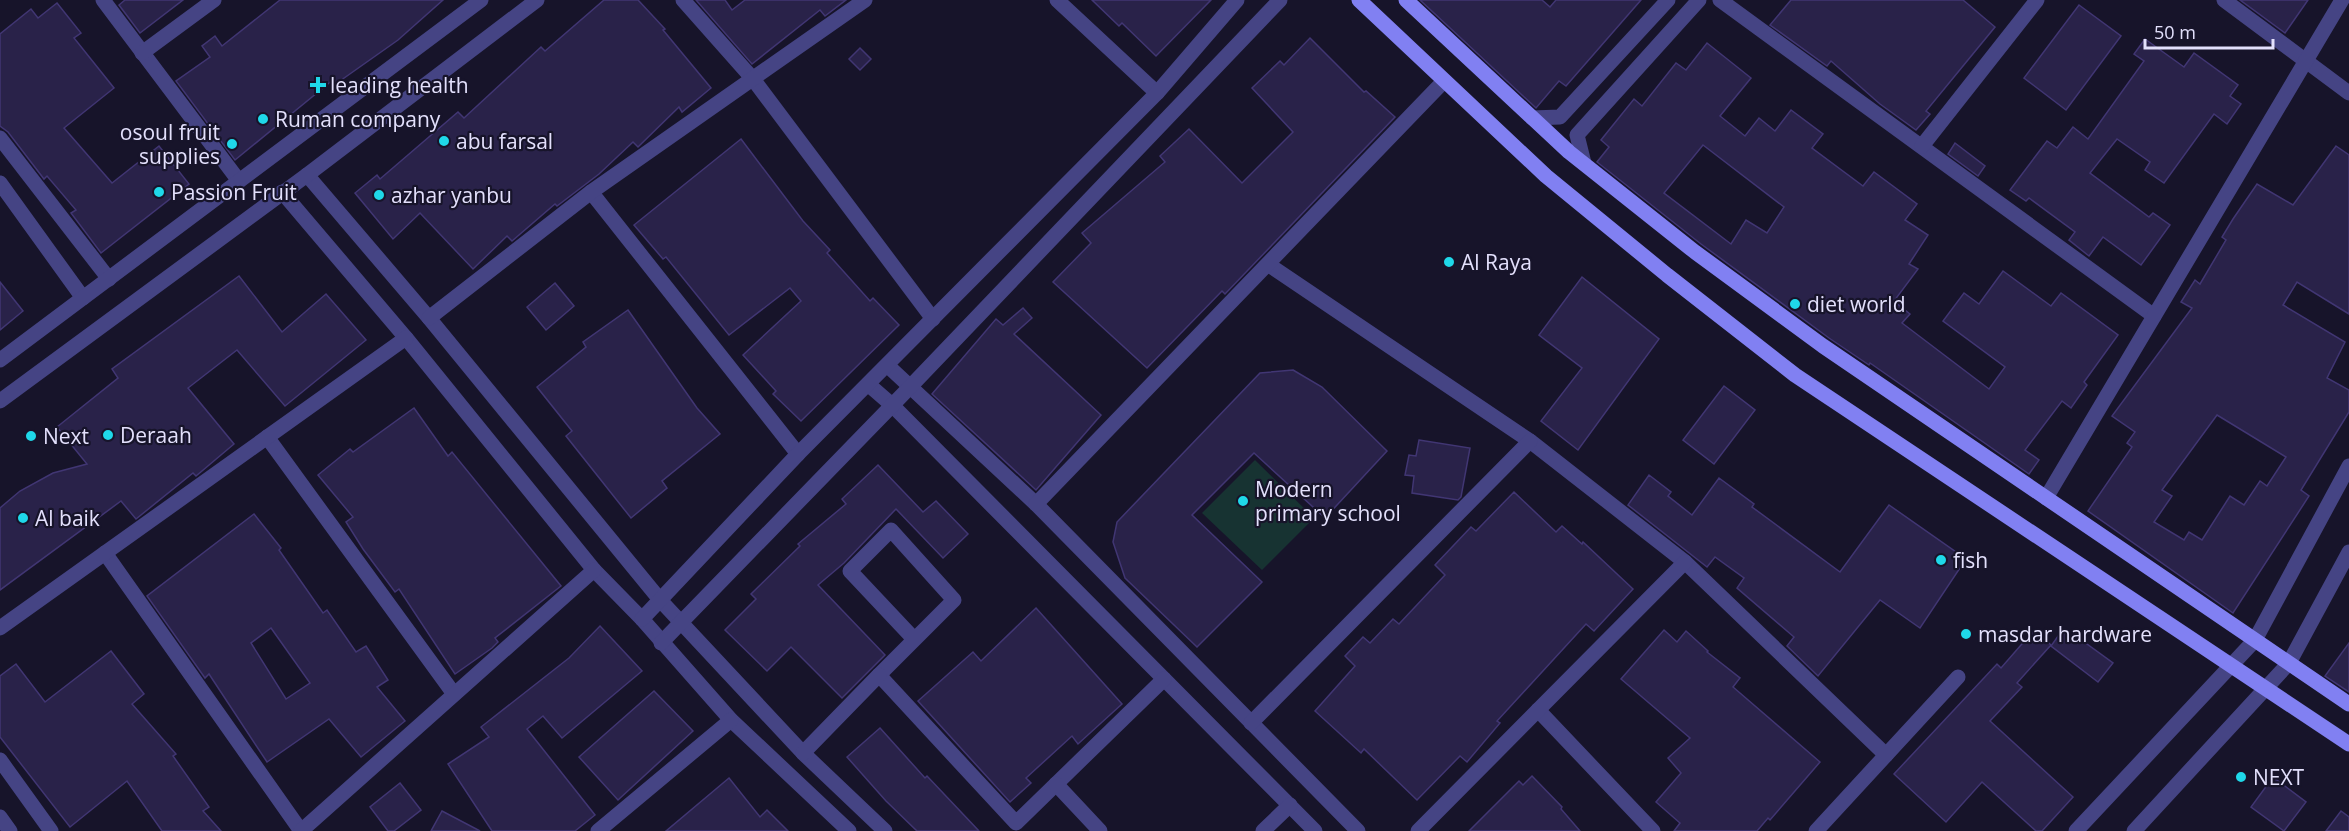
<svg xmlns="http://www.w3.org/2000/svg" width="2349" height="831" font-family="'Open Sans',sans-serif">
	<rect width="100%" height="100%" fill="#17142a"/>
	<!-- green -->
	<polygon fill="#173332" points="1255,460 1314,518 1262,570 1202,513"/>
	<!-- building -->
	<g fill="#292249" stroke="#413673" stroke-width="1.5" fill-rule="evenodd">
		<polygon points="125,0 183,0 140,33 119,5"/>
		<polygon points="280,0 443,0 398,40 337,83 334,79 235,160 176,81 210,57 202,46 215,36 222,46"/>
		<polygon points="604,0 638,0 665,29 663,30 711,88 682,112 679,107 638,147 633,142 599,174 557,206 555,204 512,241 507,236 473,269 420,213 393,239 355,193 377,175 380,179 458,112 464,118 541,47 545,51"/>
		<polygon points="696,0 725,0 732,10 745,0 846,0 825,16 820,10 752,64"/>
		<polygon points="1092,0 1211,0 1156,56 1122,23 1119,26"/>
		<polygon points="1420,0 1542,0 1550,7 1556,0 1641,0 1566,86 1559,81 1536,108"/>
		<polygon points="1791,0 1963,0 1995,27 1926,111 1930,114 1916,130 1880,104 1831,61 1827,66 1770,25"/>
		<polygon points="2240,0 2308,0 2285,33"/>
		<polygon points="57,3 81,33 74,38 114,88 64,128 112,183 159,146 189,184 101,253 71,213 76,210 47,176 44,179 8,132 0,126 0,34 31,9 38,18"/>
		<polygon points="2079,5 2121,36 2066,110 2024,78"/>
		<polygon points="1310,38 1364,92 1366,91 1395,117 1225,294 1222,291 1147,368 1053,282 1091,243 1082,233 1165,162 1160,156 1189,129 1242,183 1293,132 1252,88 1280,61 1284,65"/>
		<polygon points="2145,39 2184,67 2194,53 2238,85 2230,96 2241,104 2227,124 2214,114 2164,183 2145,170 2150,162 2117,139 2090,173 2149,217 2153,213 2170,225 2141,265 2103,237 2089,256 2069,240 2075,232 2029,198 2026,201 2010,190 2047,141 2057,148 2073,127 2088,139 2144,61 2134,54"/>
		<path d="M1707,43l44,35 -31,38 25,20 14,-18 16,13 16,-21 32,24 -11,14 51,38 11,-14 43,32 -12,16 23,15 -19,29 9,5 -24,32 16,13 -8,9 87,66 16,-22 -62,-46 21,-28 15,11 24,-33 48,35 10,-13 57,42 -34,47 3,3 -16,23 -9,-7 -37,49 14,10 -10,14 -159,-111 -1,2 -40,-27 -128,-94 -104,-82 12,-15 -8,-7 33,-41 8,7 34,-43 10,7zM1703,145l81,62 -17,26 -21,-13 -15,24 -67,-51z"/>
		<polygon points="860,48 871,59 860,70 849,59"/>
		<polygon points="741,139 803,221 830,250 827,253 870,301 873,298 899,325 801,421 773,394 776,391 743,355 801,301 790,288 729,335 666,257 663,259 634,225"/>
		<polygon points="1955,143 1985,166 1978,176 1948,154"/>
		<path d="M2336,146l13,9v159l-52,-32 -14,23 62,37 -18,36 22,12v22l-48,78 8,6 -76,117 -145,-102 44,-64 -5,-4 8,-11 -23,-16 80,-108 -11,-6 14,-22 5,4 26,-44 -4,-3 11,-18 24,-35 36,21zM2217,415l69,42 -19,29 -7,-5 -16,24 -14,-9 -28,44 -13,-8 -5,8 -30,-18 18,-26 -10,-6z"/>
		<polygon points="239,276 282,332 326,294 366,340 285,406 237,350 188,388 234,444 196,476 193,473 136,519 121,501 0,590 0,508 20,491 53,473 87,464 57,427 118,378 112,369"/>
		<polygon points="1582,277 1659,339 1578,450 1541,421 1582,368 1539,335"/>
		<polygon points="0,282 23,311 0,330"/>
		<polygon points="555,283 574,306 546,330 527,307"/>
		<polygon points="1023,308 1032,318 1014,334 1101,415 1036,490 932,394 996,319 1003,325"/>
		<polygon points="628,310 697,408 720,434 662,481 667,488 631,518 566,436 572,431 537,387 586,347 583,342"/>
		<polygon points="1293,370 1322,387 1387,451 1325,518 1254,453 1192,515 1262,582 1197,647 1125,578 1113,542 1117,522 1260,373"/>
		<polygon points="1724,386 1755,410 1714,464 1683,440"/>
		<polygon points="414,408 448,456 452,452 561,586 495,638 498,642 492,648 455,674 399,589 395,592 363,549 346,522 353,517 318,475 350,449 353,452"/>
		<polygon points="1419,440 1470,448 1461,497 1458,500 1412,493 1414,476 1405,475 1409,455 1416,456"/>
		<polygon points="878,465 923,512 936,501 968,534 943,558 896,509 844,563 818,585 885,655 842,698 791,647 767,671 725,630 756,599 751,594 800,546 798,544 846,504 842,499"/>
		<polygon points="1649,475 1671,492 1668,496 1692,515 1719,478 1754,504 1752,507 1840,572 1889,505 1966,559 1920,628 1880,600 1818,676 1787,646 1794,637 1737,588 1744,578 1715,557 1707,567 1628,505"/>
		<polygon points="1514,492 1556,532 1562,526 1582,544 1583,542 1633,589 1594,631 1586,624 1497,721 1500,723 1467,762 1460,756 1417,800 1364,749 1361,753 1315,711 1355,666 1345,656 1363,637 1370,643 1393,619 1399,624 1445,575 1435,565 1471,527 1476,531"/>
		<path d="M254,514l27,34 -2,2 44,63 4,-3 29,42 10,-6 22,34 -11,7 28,34 -44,36 -32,-38 -62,43 -58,-88 -4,4 -58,-82zM271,628l39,55 -24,16 -35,-56z"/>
		<polygon points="1036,608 1122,704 1078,744 1072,736 1026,778 1031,783 1010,802 918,701 973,652 981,661"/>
		<polygon points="600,626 642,671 562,738 543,716 527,729 595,815 575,831 492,831 448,764 489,737 481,727 569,658"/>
		<polygon points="2063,629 2078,641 2080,639 2113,663 2098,682 2051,646"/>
		<polygon points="1664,630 1677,642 1686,631 1708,651 1707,652 1740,678 1733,687 1820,762 1770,820 1768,818 1757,831 1674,831 1680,823 1656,802 1681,773 1668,758 1690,738 1621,679"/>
		<polygon points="2034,630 2051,645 2017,683 2022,687 1990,721 2073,797 2042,831 2036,831 1982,782 1946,822 1894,774 1997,664 2001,668"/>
		<polygon points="2349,643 2349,692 2325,676"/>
		<polygon points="111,651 144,694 132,704 176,754 173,756 209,807 203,811 221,831 162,831 127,781 70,827 0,737 0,676 16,664 45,702"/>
		<polygon points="654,691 693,731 618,800 579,757"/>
		<polygon points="880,728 925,778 927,776 979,831 917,831 886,801 847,757"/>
		<polygon points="1532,776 1562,807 1561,809 1580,831 1469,831 1519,781 1523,785"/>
		<polygon points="2273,777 2306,802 2284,831 2251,807"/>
		<polygon points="729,778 760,817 767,810 788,831 666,831"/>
		<polygon points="400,783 421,810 394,831 388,831 370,807"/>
		<polygon points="442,811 480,831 431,831"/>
		<polygon points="2341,811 2349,817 2349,831 2326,831"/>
	</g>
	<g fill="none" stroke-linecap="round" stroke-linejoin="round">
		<!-- minor -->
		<g stroke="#454484" stroke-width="15">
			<polyline points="103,0 239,181"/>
			<polyline points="683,0 753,79 933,319"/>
			<polyline points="1057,0 1157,93"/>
			<polyline points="1720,0 2154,316"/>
			<polyline points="2224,0 2349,93"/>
			<polyline points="142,53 214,0"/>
			<polyline points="1532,118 1560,117 1668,0"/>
			<polyline points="0,138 109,279"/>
			<polyline points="1922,146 2037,0"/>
			<polyline points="1584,163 1577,135 1699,0"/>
			<polyline points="307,175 429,318 661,601 803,753 885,831"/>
			<polyline points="0,183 83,298"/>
			<polyline points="282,192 406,338 594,570 642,619 731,720 849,831"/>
			<polyline points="591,192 798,454"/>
			<polyline points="1269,265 1530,441 1685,562 1886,755"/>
			<polyline points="429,318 591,192 865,0"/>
			<polyline points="0,360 481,0"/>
			<polyline points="888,366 1036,504 1358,831"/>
			<polyline points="869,385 892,405 1315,831"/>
			<polyline points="0,401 307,175 537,0"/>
			<polyline points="267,437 454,694"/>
			<polyline points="2046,498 2342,0"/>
			<polyline points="1036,504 1444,81"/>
			<polyline points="105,553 301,831"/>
			<polyline points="642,619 798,454 1157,93 1237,0"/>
			<polyline points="0,628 406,338"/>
			<polyline points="914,639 850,571 891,530 954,600 879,675 1016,823 1164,679"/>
			<polyline points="661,643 910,387 1280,0"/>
			<polyline points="1538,710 1653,831"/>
			<polyline points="1251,723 1530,441"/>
			<polyline points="803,753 879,675"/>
			<polyline points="0,760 51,831"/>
			<polyline points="1056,784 1100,831"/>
			<polyline points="0,817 10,831"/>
			<polyline points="301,831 594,570"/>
			<polyline points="598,831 731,720"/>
			<polyline points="1263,831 1290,805"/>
			<polyline points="1418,831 1685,562"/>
			<polyline points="1816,831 1958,677"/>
			<polyline points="2076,831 2255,640 2349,466"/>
			<polyline points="2134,831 2289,663 2349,552"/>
		</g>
		<!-- secondary -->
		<g stroke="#8180f2" stroke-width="15">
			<polyline points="1359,0 1546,176 1667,275 1795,375 2349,744"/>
			<polyline points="1406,0 1569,152 1695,252 1823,346 2349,704"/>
		</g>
	</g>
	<!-- markers -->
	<g fill="#1fd8e9" stroke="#17142a" stroke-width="2">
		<path d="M315 76h6v6h6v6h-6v6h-6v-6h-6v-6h6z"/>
		<circle cx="263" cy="119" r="6"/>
		<circle cx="444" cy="141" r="6"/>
		<circle cx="232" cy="144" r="6"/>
		<circle cx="159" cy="192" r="6"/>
		<circle cx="379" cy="195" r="6"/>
		<circle cx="1449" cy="262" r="6"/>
		<circle cx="1795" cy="304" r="6"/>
		<circle cx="108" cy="435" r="6"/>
		<circle cx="31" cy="436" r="6"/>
		<circle cx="1243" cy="501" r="6"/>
		<circle cx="23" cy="518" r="6"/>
		<circle cx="1941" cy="560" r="6"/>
		<circle cx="1966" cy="634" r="6"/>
		<circle cx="2241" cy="777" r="6"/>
	</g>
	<g text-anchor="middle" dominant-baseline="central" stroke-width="4.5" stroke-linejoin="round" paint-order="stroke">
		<!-- poi labels -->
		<g font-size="21" fill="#e3e0fc" stroke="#17142a" text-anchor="start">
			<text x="330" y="85">leading health</text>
			<text x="275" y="119">Ruman company</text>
			<text x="220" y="132" text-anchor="end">osoul fruit<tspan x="220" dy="24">supplies</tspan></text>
			<text x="456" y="141">abu farsal</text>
			<text x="171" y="192">Passion Fruit</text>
			<text x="391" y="195">azhar yanbu</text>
			<text x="1461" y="262">Al Raya</text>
			<text x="1807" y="304">diet world</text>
			<text x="120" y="435">Deraah</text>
			<text x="43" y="436">Next</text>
			<text x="1255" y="489">Modern<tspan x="1255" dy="24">primary school</tspan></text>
			<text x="35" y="518">Al baik</text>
			<text x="1953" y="560">fish</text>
			<text x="1978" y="634">masdar hardware</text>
			<text x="2253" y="777">NEXT</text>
		</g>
	</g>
	<!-- scale -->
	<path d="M2145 39v9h128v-9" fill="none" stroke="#e3e0fc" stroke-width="3"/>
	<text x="2154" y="39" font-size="18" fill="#e3e0fc" stroke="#17142a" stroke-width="4.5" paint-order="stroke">50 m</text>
</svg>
